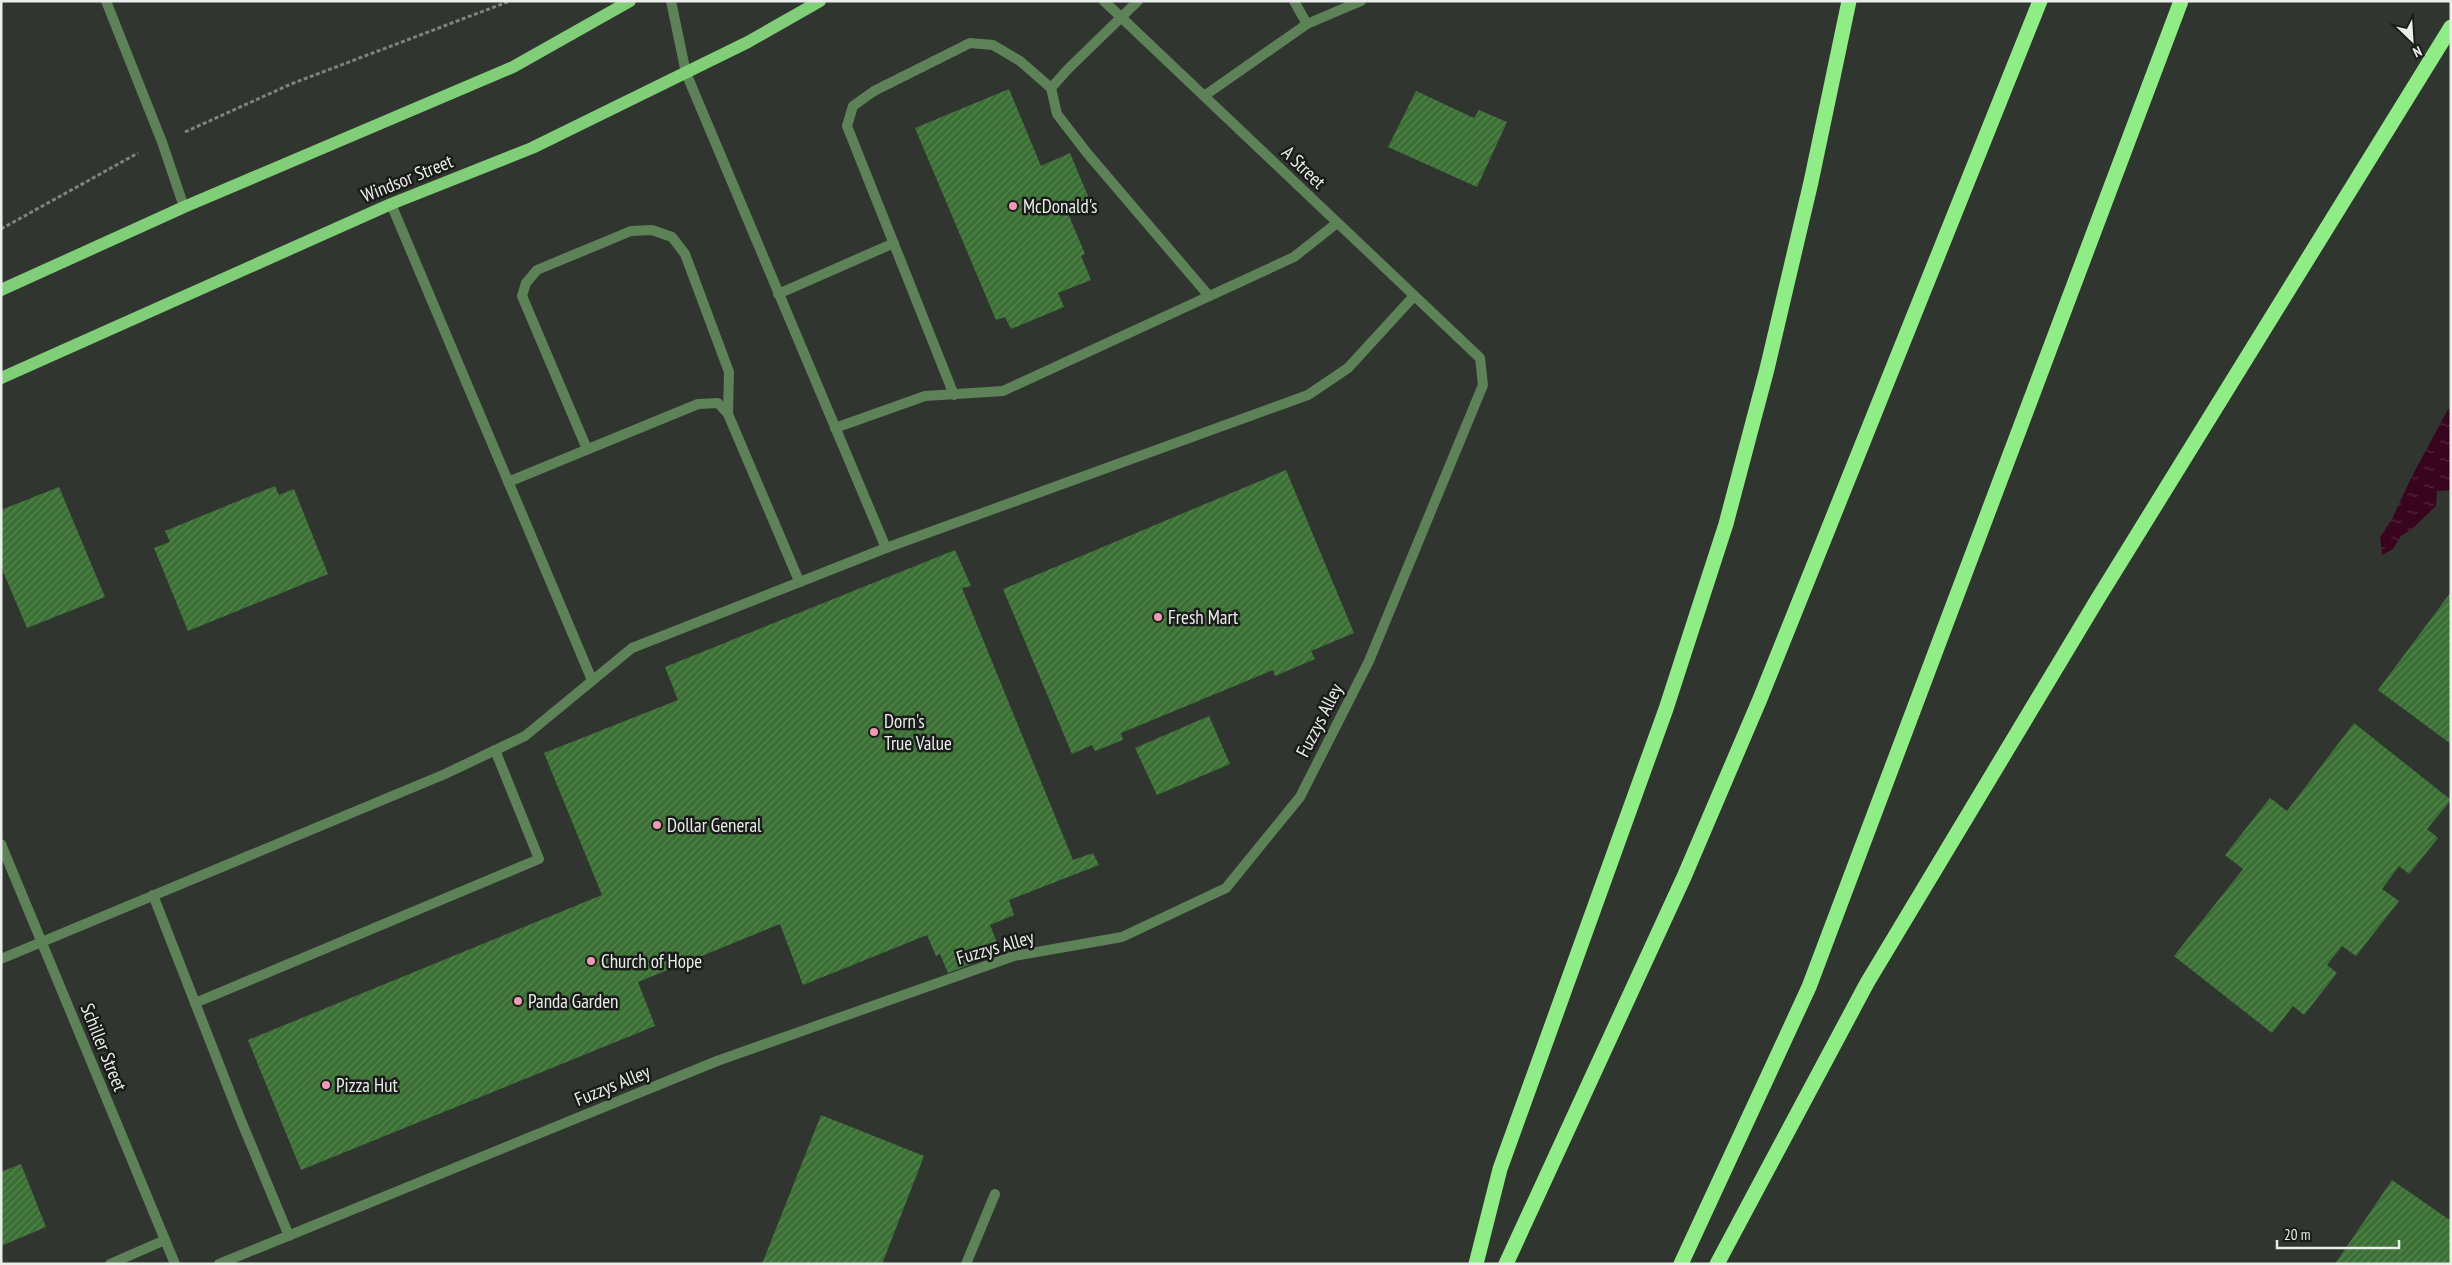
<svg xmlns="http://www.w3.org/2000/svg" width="2452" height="1265" font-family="'PT Sans Narrow',sans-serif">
	<defs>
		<pattern id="water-ripples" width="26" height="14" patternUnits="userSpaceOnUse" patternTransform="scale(1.25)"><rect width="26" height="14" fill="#39041d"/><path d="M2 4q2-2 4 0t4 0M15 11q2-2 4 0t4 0" fill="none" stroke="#56293e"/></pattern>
		<pattern id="building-hatch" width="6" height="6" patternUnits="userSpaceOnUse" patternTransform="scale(1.25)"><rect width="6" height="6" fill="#3b7035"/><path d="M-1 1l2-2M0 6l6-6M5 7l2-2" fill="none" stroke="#588552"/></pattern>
	</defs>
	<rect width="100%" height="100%" fill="#30362f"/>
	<!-- water -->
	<polygon fill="url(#water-ripples)" points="2451,404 2451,490 2437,491 2436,506 2412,529 2401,536 2393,549 2382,555 2380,537 2392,519 2412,476"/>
	<!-- building -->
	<g fill="url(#building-hatch)">
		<polygon points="1009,89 1041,166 1070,153 1090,201 1067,211 1085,254 1081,256 1091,280 1058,293 1064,307 1011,329 1005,317 996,320 915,128"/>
		<polygon points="1416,91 1474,118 1479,110 1507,122 1477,187 1388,147"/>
		<polygon points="1286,470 1354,633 1311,651 1315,659 1275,676 1273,670 1121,733 1123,740 1095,751 1092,745 1072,754 1003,589"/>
		<polygon points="275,486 279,495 294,489 328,574 188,631 154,548 170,542 165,531"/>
		<polygon points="59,487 105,597 27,628 1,567 1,510"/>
		<polygon points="955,550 971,586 962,588 1073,860 1093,853 1099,865 1009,900 1014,915 990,925 1001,953 948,973 940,954 936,956 927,935 803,985 780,924 638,982 655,1026 301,1170 248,1040 602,895 544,753 678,700 665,667"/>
		<polygon points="2451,592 2451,744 2378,690"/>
		<polygon points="1209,716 1230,764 1157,795 1135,748"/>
		<polygon points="2354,723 2451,800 2427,829 2438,838 2409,874 2399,866 2382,889 2399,901 2356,956 2342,946 2327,965 2337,973 2304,1015 2293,1006 2272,1033 2174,956 2243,869 2225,855 2270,798 2287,811"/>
		<polygon points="821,1115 924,1156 882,1264 762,1264"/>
		<polygon points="21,1164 46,1227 1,1246 1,1172"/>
		<polygon points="2392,1180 2451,1221 2451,1264 2335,1264"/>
	</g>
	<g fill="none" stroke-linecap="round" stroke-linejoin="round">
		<!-- path -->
		<g stroke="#7e837d" stroke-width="3" stroke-dasharray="4 2.5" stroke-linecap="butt">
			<polyline points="185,132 291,84 510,1"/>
			<polyline points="1,229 138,153"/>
		</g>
		<!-- lane -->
		<g stroke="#5d8258" stroke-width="10">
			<polyline points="106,1 162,142 184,207"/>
			<polyline points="1294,1 1307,24"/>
			<polyline points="686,73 886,548"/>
			<polyline points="1051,88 1068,69 1138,1"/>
			<polyline points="1204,96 1307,24 1361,1"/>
			<polyline points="391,204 592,680"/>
			<polyline points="778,294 894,243"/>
			<polyline points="954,395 847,126 853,106 874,91 970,43 993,45 1020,61 1051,88 1057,114 1087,153 1209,296"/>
			<polyline points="835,428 925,396 1003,391 1294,257 1337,223"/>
			<polyline points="587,449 522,296 526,283 537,270 631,231 652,230 672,237 685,254 729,372 728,414"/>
			<polyline points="508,482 698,404 718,403 728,414 799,581"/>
			<polyline points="153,895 240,1118 289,1236"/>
			<polyline points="1,959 445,774 525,736 632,648 886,548 1308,395 1348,368 1414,296"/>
			<polyline points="195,1003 539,859 495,750"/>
			<polyline points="110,1264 165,1240"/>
			<polyline points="966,1264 995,1194"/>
		</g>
		<!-- street -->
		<g stroke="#5d8258" stroke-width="10">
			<polyline points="671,1 686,73"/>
			<polyline points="1,844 175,1264"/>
			<polyline points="219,1264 717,1061 1014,956 1122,937 1226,888 1300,797 1369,661 1483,385 1480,358 1104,1"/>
		</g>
		<!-- primary -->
		<g stroke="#81ce78" stroke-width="12">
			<polyline points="1,290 184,207 513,67 630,1"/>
			<polyline points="1,378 391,204 532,148 748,42 820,1"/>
		</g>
		<!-- highway -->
		<g stroke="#8eed84" stroke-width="15">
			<polyline points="1476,1264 1500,1169 1666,709 1726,524 1767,369 1811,182 1849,1"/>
			<polyline points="1506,1264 1684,877 1760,699 2040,1"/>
			<polyline points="1681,1264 1809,987 2181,1"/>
			<polyline points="1717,1264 1867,983 2097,600 2451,27"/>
		</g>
	</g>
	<!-- markers -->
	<g fill="#f09ab7" stroke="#1a1c19" stroke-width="2">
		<circle cx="1013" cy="206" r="5"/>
		<circle cx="1158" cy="617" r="5"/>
		<circle cx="874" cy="732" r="5"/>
		<circle cx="657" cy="825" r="5"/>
		<circle cx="591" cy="961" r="5"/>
		<circle cx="518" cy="1001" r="5"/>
		<circle cx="326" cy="1085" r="5"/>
	</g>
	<g text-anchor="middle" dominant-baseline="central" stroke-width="5" stroke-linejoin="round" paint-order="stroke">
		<!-- street labels -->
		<g font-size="19" fill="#eaeeea" stroke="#1a1c19">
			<text transform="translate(1304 167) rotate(44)">A Street</text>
			<text transform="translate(407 178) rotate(-22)">Windsor Street</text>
			<text transform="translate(1319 720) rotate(-63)">Fuzzys Alley</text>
			<text transform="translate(995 947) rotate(-16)">Fuzzys Alley</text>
			<text transform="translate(104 1047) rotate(68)">Schiller Street</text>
			<text transform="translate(612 1085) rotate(-22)">Fuzzys Alley</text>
		</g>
		<!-- poi labels -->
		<g font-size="19" fill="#eaeeea" stroke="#1a1c19" text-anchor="start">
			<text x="1023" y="206">McDonald's</text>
			<text x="1168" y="617">Fresh Mart</text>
			<text x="884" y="721">Dorn's<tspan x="884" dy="22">True Value</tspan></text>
			<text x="667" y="825">Dollar General</text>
			<text x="601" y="961">Church of Hope</text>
			<text x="528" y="1001">Panda Garden</text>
			<text x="336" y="1085">Pizza Hut</text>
		</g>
	</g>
	<!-- border -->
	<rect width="2452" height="1265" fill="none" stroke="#eaeeea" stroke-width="5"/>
	<!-- north arrow -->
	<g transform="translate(2412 40) rotate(155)" stroke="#1a1c19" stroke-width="4" paint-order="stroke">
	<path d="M0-4L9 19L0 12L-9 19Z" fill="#eaeeea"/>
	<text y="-8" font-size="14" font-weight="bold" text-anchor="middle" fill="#eaeeea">N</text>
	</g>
	<!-- scale -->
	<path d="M2277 1240v8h122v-8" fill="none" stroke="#eaeeea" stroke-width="2.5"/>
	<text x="2284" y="1240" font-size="15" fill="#eaeeea" stroke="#1a1c19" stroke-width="4" paint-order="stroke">20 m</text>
</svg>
